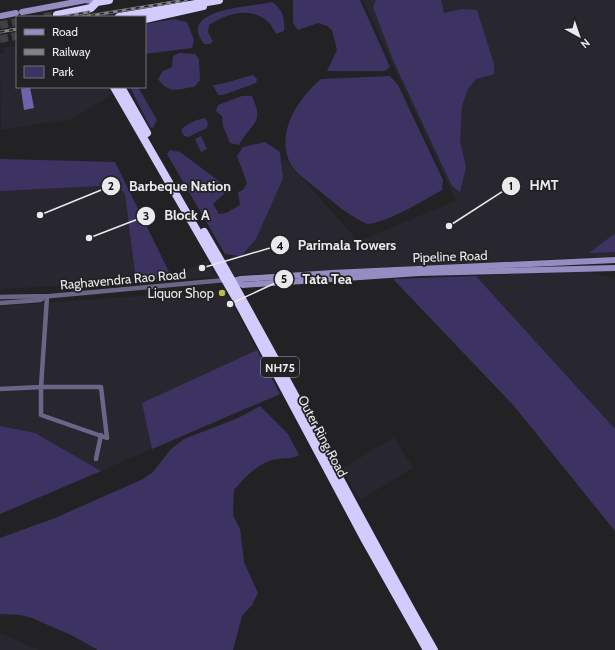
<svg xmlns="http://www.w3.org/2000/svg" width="615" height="650" font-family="Cabin,sans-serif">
	<rect width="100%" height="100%" fill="#222124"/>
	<!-- built -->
	<g fill="#282730">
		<polygon points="363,0 615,0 615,256 233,275 228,267 233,264 230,260 284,158 358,241 456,201"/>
		<polygon points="17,45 17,87 109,87 113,94 72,119 1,130 0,54 4,53 3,48"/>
		<polygon points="0,159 115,162 172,278 207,260 217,277 0,289"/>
		<polygon points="584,271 615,278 615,429 476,276"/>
		<polygon points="225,290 257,350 143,403 152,449 101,471 35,433 0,426 0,306"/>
		<polygon points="394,437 413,468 360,500 342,469"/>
		<polygon points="0,633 39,650 0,650"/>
	</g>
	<!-- green -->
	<g fill="#3d3363">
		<polygon points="293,0 360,0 390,67 385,71 327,71 337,50 332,30 327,26 318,23 298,30 293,23"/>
		<polygon points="376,0 441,0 444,13 462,9 477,10 494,64 494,74 476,79 468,89 462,106 460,141 466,167 460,192 452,186 393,60 373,7"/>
		<path d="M272,2c11,8 13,16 12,29l-8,3c-2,-4 -5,-10 -9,-13 -17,-15 -41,-7 -58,4l-1,7 5,9 -3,3h-6c-28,-36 48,-37 68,-42z"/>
		<polygon points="174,19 187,22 194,40 192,48 145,54 145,24"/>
		<path d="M179,53l16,1 4,5 1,21 -6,7c-17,2 -24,8 -36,-8l5,-8 9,-4 1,-11z"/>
		<path d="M253,75l4,4 -1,4 -33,12h-5l-5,-10c14,-1 26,-7 40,-10z"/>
		<path d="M390,76l8,9 45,95 -1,10c-18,10 -55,33 -75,34 -18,-8 -31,-20 -45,-31 -11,-10 -30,-21 -34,-35 -10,-30 11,-60 33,-79z"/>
		<polygon points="130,87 138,87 157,120 153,128 150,127"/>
		<path d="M242,96h10c13,29 -1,26 -13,49l-9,-2 -7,-17 -1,-10 -6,-5 2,-6z"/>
		<path d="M205,118l3,5 -1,5 -19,9 -4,-1 -3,-6c6,-7 15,-10 24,-12z"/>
		<polygon points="201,136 207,149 201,152 195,139"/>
		<polygon points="265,142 280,152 283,178 256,239 241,256 225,254 167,154 170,150 180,152 223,184 225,193 213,204 219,214 226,213 240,205 238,192 243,190 247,183 237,156 243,147"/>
		<polygon points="0,159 115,162 172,278 136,280 125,194 117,185 0,191"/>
		<polygon points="615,234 615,252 589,253 613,235"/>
		<polygon points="476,276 615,429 615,531 514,406 393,279"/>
		<polygon points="257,350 280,394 152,449 142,403"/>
		<path d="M260,406l28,28 11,21c-7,4 -14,3 -22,4 -18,3 -32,18 -43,31l-1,25 7,14 4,33 14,31 -6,12 -10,11 -9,34h-135l-27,-15 -39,-17 -12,-3 -20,-1v-76l55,-20 88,-39 10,-7 18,-23 13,-10 54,-21z"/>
		<polygon points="0,426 35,433 101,471 0,514"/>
	</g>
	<!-- water -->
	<polygon fill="#7162ad" points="30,87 34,108 24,110 21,89"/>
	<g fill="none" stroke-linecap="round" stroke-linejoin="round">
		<!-- highway-tunnel -->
		<g stroke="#403f42" stroke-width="8" stroke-dasharray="8 4" stroke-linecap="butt">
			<polyline points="44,17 57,15"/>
			<polyline points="0,25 17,22"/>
			<polyline points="0,39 17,36"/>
		</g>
		<!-- street -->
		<g stroke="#6b6687" stroke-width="4.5">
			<polyline points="0,297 51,296 225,280"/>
			<polyline points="0,303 40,300 45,297"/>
			<polygon points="41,387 101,387 107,438 41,415"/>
			<polyline points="0,389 41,387 47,297"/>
			<polyline points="96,459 101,435"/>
		</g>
		<!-- secondary -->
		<g stroke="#958dc2" stroke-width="6">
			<polyline points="22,12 86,0 97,2"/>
			<polyline points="1,16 16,13"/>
			<polyline points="233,281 243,285 419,273 615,268"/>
			<polyline points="233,281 241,279 332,273 615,260"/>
		</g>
		<!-- highway -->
		<g stroke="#d2ccfe" stroke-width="8">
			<polyline points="57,15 91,8 97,2 109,0"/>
			<polyline points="119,17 219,0"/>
			<polyline points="145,19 203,6"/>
			<polyline points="114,87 238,302 365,540 427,650"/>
			<polyline points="121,87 147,133"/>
			<path d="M204,232c80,137 151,280 230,418"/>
		</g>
		<!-- rail casing -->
		<g stroke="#838285" stroke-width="3">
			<g id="rail">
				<polyline points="61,17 89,12"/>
				<polyline points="82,17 186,0"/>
				<polyline points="0,32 17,29"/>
			</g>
		</g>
		<!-- rail -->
		<use href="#rail" stroke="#222124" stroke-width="1.5" stroke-dasharray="4.5" stroke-linecap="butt"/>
	</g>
	<!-- markers -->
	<circle fill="#bbc044" stroke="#222124" stroke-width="1.5" cx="222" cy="293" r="4"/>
	<g text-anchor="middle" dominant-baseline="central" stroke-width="3.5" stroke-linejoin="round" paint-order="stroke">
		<!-- shield labels -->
		<rect fill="#222124" stroke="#aeaeb0" stroke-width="1" x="261" y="357" width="38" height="20" rx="3"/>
		<g font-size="12" font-weight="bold" fill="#eaeaec">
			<text x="280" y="367">NH75</text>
		</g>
		<!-- street labels -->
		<g font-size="13" fill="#eaeaec" stroke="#222124">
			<text transform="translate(450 256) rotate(-2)">Pipeline Road</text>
			<text transform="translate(123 279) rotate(-5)">Raghavendra Rao Road</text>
			<text transform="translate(323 436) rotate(62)">Outer Ring Road</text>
		</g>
		<!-- poi labels -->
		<g font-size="13" fill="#eaeaec" stroke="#222124" text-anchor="end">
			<text x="214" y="293">Liquor Shop</text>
		</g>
	</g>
	<!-- callouts -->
	<path fill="none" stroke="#eaeaec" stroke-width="1.5" d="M449 226L511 186M40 215L111 186M89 238L146 216M202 268L280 245M230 304L284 279"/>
	<g fill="#eaeaec" stroke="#222124" stroke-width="1.5">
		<circle cx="449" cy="226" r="4"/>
		<circle cx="40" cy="215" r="4"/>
		<circle cx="89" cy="238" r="4"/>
		<circle cx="202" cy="268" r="4"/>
		<circle cx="230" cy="304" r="4"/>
		<circle cx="511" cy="186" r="10"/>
		<circle cx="111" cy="186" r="10"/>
		<circle cx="146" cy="216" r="10"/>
		<circle cx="280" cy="245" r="10"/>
		<circle cx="284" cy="279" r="10"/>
	</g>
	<g font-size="12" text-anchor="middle" font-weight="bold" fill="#111">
		<text x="511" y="190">1</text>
		<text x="111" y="190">2</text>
		<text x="146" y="220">3</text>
		<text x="280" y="250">4</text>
		<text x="284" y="283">5</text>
	</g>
	<g font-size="14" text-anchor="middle" font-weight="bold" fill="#eaeaec" stroke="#222124" stroke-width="3.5" stroke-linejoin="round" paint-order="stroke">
		<text x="544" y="190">HMT</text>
		<text x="180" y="191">Barbeque Nation</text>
		<text x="187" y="220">Block A</text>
		<text x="347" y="250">Parimala Towers</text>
		<text x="327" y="284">Tata Tea</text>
	</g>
	<!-- legend -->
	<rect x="16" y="16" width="130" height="72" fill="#222124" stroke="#727174"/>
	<rect x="24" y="29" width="20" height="6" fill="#958dc2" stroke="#727174"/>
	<text x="52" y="36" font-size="12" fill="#eaeaec">Road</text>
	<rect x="24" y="49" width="20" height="6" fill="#838285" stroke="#727174"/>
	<text x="52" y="56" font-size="12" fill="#eaeaec">Railway</text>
	<rect x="24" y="66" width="20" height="12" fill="#3d3363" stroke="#727174"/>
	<text x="52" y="76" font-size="12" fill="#eaeaec">Park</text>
	<!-- north arrow -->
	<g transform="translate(579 36) rotate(140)" stroke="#222124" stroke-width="3" paint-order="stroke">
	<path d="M0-3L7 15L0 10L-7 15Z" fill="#eaeaec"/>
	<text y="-6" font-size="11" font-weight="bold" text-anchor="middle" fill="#eaeaec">N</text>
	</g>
</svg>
